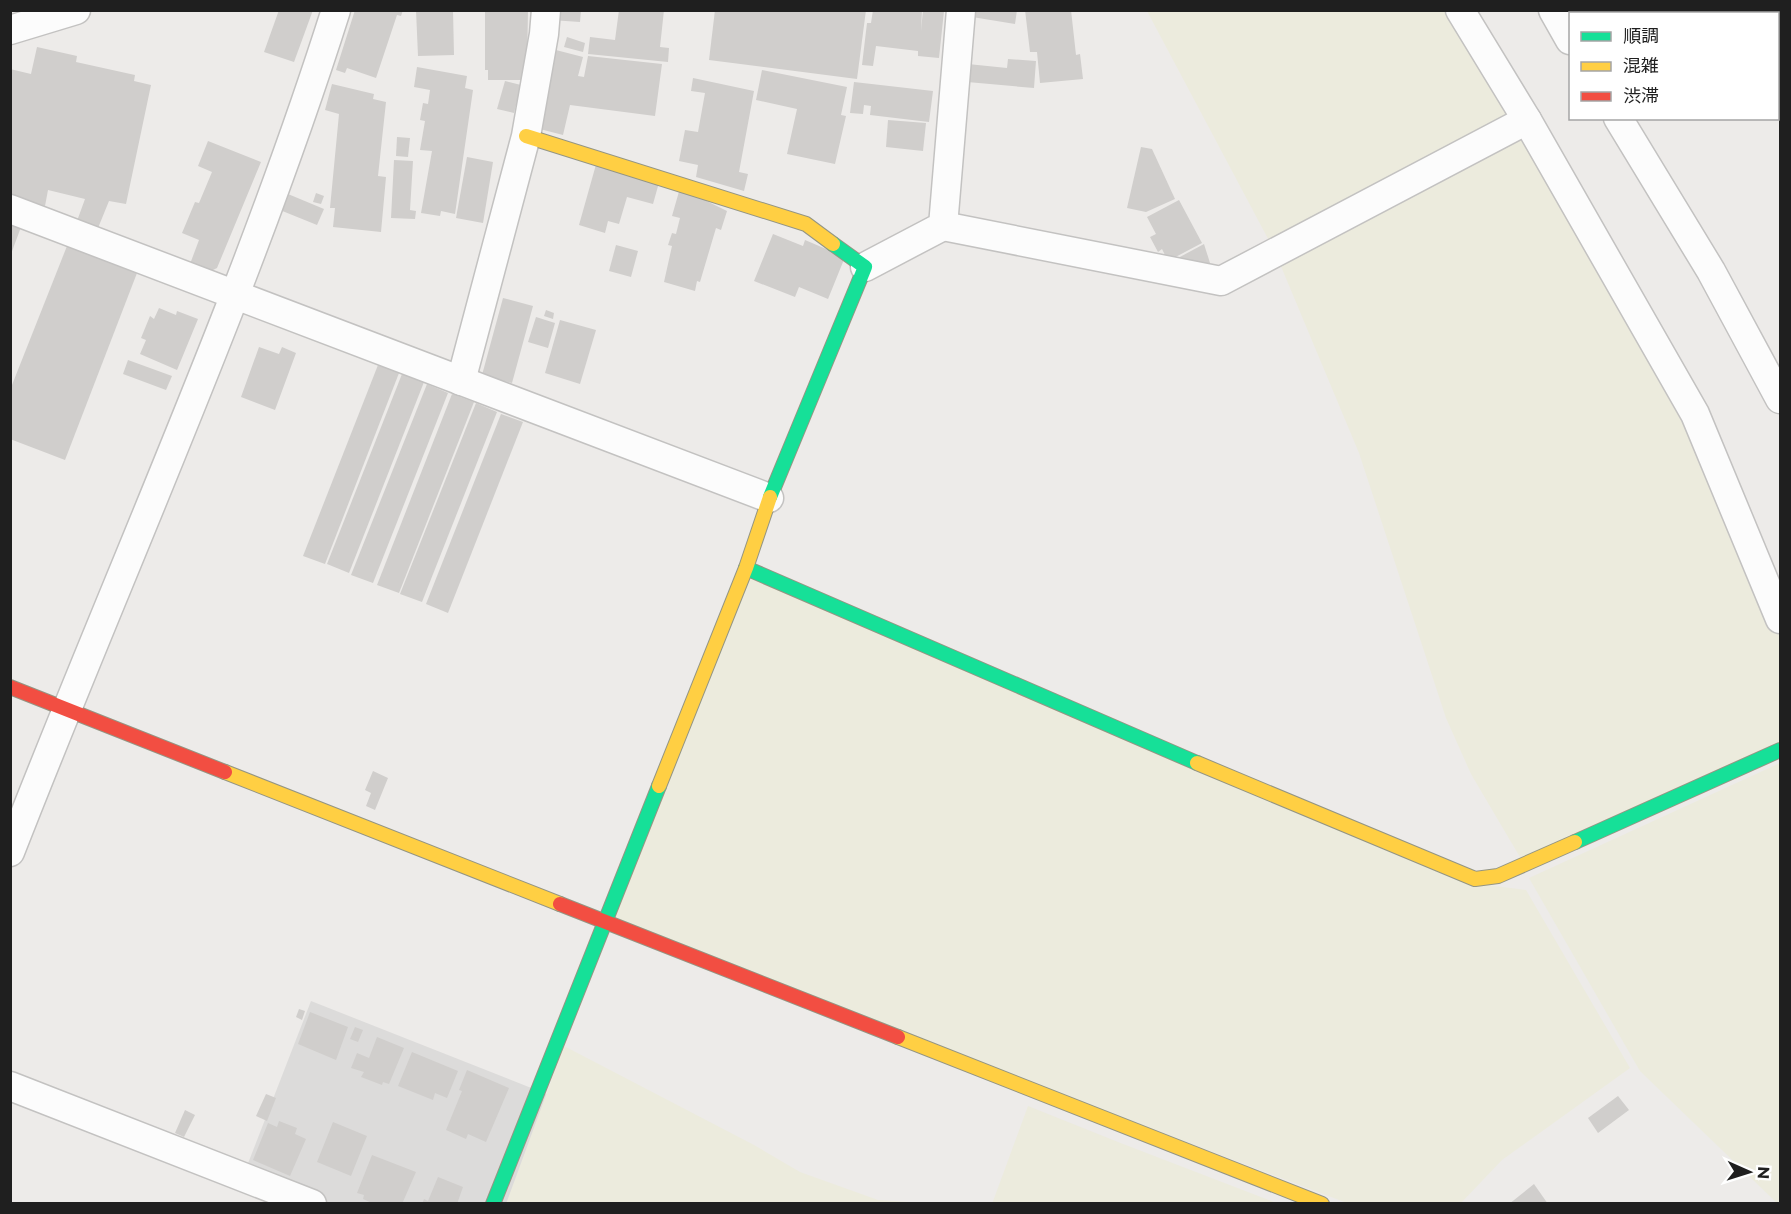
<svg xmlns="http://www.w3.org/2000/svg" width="1791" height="1214" font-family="Montserrat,'Noto Sans JP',sans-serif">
	<rect width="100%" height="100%" fill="#edebe9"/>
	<!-- residential -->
	<polygon fill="#dcdbda" points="311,1001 549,1095 507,1203 288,1203 240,1184"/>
	<!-- farmland -->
	<g fill="#ecebdd">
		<polygon points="1147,11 1460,11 1695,414 1780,619 1780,750 1524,864 1471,774 1446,718 1359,453 1275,252"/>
		<polygon points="746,568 1487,885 1526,890 1630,1068 1502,1160 1461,1203 1347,1203 606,921"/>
		<polygon points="1780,763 1780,1203 1777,1203 1640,1071 1529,878"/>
		<polygon points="564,1046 754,1145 800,1172 878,1200 925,1203 506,1204"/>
		<polygon points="1028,1106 1118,1142 1279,1204 992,1204"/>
	</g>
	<!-- building -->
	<g fill="#d0cecc">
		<polygon points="279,10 313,10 294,62 264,52"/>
		<polygon points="355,10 403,10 401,16 397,15 376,78 347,68 345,73 336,70"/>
		<polygon points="416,10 453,10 454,55 418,56"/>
		<polygon points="485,10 528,10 527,66 523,80 488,80 488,70 485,70"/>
		<polygon points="552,10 581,10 580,22 551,20"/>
		<polygon points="619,10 664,10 660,47 669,48 668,62 588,54 590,37 615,40"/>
		<polygon points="715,10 866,10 857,79 709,60"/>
		<polygon points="873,10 922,10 921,31 923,10 944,11 939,58 918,56 918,51 876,46 873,66 862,65 867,23 871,23"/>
		<polygon points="967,10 1017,10 1015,24 966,16"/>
		<polygon points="1025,10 1071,10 1076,55 1080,54 1083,79 1040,83 1037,52 1030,52"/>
		<polygon points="567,37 585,43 583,52 564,47"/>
		<polygon points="37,47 77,56 76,62 135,75 134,81 151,85 126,204 109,201 98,228 77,221 85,199 48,190 45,206 10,194 10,69 31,74"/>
		<polygon points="552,49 583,57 578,76 584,77 588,56 662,64 655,116 570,105 563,135 532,127"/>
		<polygon points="1008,59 1036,61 1034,88 956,81 958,63 1007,68"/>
		<polygon points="417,67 467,76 465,88 473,90 455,214 441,211 440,216 421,213 432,151 420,150 425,121 420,120 423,103 428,104 430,90 414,87"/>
		<polygon points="762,70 847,87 841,115 846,116 835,164 787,154 797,109 756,100"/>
		<polygon points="693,78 754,91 739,172 748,174 744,191 696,177 698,165 679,161 685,130 698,132 705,93 691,91"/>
		<polygon points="505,81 521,85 514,113 497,109"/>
		<polygon points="854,82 933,91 929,122 870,115 871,106 864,105 863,114 850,113"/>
		<polygon points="332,84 374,94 373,99 386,102 378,176 386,177 381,232 333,227 335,208 330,208 339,114 325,110"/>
		<polygon points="888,120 926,123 923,151 886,147"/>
		<polygon points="397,137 410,138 408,157 396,156"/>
		<polygon points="208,141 261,162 217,268 209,272 190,264 199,240 182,233 195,202 199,203 212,172 198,166"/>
		<polygon points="1141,147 1152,149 1175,199 1146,212 1127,208"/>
		<polygon points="467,157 493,162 483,223 456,218"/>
		<polygon points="394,160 413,161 410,210 416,211 415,219 391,218"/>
		<polygon points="597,161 660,179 653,204 627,197 619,224 608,221 605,233 579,225"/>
		<polygon points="680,188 727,211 721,230 716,228 700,282 697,281 695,291 664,282 672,246 668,245 672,233 676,234 680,218 672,216"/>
		<polygon points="276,189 324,209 317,225 270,206"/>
		<polygon points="316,193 324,196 321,204 313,202"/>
		<polygon points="1179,200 1202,243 1168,261 1162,249 1158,252 1150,237 1156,234 1147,217"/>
		<polygon points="10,221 21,227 11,254"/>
		<polygon points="773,234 803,246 805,240 845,257 828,299 799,287 795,297 754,281"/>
		<polygon points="1204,244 1210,263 1189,265 1178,258"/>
		<polygon points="616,245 638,251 631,277 609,271"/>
		<polygon points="67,246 137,273 65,460 10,439 10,390"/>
		<polygon points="503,298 533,306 512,383 482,375"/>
		<polygon points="159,308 176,315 177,311 198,319 177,370 140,354 146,340 141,338 150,316 154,319"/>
		<polygon points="546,310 554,313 553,319 544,316"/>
		<polygon points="536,317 555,323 548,348 528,342"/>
		<polygon points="560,320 596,330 580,384 545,373"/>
		<polygon points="259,347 279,354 282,347 296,353 275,410 241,397"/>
		<polygon points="128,360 172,376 166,390 123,374"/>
		<polygon points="378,365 399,373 325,564 303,556"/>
		<polygon points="402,374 424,382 349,573 327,564"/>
		<polygon points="427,384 448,393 373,583 351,575"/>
		<polygon points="452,394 474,402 399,593 377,585"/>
		<polygon points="476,403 497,412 422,602 400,594"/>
		<polygon points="501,414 523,422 448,613 426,604"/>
		<polygon points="373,771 388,778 375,810 366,806 371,793 365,790"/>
		<polygon points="299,1009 305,1011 302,1020 296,1017"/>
		<polygon points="310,1012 348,1027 336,1060 298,1044"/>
		<polygon points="355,1027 363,1030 358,1042 350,1039"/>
		<polygon points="377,1037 404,1048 389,1084 383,1082 382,1085 361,1077 364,1072 351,1068 357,1053 369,1058"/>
		<polygon points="412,1052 458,1071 447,1098 435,1093 433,1100 398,1086"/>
		<polygon points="467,1070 509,1088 486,1142 468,1134 466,1139 446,1130 462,1091 459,1090"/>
		<polygon points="266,1094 276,1098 267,1121 256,1116"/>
		<polygon points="1618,1096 1629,1110 1598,1133 1588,1118"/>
		<polygon points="185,1110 195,1115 184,1137 175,1133"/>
		<polygon points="279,1121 297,1128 295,1134 306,1139 290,1176 253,1160 268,1123 277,1127"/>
		<polygon points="333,1122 367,1136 351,1176 317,1162"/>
		<polygon points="372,1155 416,1172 402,1204 374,1204 363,1199 364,1195 357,1193"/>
		<polygon points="438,1177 463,1187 457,1204 422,1204 424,1199 428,1201"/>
		<polygon points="1534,1184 1548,1204 1509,1204"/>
	</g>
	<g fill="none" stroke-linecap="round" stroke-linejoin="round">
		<!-- street casing -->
		<g stroke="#c3c2c1" stroke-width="31">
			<g id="street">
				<polyline points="1460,10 1527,120 1695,414 1780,619"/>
				<polyline points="1553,10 1570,40"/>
				<polyline points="10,30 76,10"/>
				<polyline points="1618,118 1711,271 1780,399"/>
				<polyline points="10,209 769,498"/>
				<polyline points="943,226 1221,281 1527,120"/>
				<polyline points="865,267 943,226 961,10"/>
				<polyline points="461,381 526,136 544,34 546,10"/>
				<path d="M10,852c109,-280 235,-555 326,-842"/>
				<polyline points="10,1086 312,1204"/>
			</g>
		</g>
		<!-- fast casing -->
		<g stroke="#949583" stroke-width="16">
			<g id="fast">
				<polyline points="770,497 865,267 833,244"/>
				<polyline points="746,568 1197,763"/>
				<polyline points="1575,842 1780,750"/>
				<polyline points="493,1204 659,786"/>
			</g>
		</g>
		<!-- slow casing -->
		<g stroke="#949583" stroke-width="16">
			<g id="slow">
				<polyline points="526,136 806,224 833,244"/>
				<polyline points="1197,763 1475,879 1498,876 1575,842"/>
				<polyline points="225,772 560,904"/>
				<polyline points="659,786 746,568 770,497"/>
				<polyline points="898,1037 1322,1204"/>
			</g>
		</g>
		<!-- jam casing -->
		<g stroke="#949583" stroke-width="16">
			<g id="jam">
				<polyline points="10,687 225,772"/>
				<polyline points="560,904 898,1037"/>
			</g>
		</g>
		<!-- street -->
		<use href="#street" stroke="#fcfcfc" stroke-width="28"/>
		<!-- fast -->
		<use href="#fast" stroke="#16e098" stroke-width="14"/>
		<!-- slow -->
		<use href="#slow" stroke="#ffcf43" stroke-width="14"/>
		<!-- jam -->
		<use href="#jam" stroke="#f24e42" stroke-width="14"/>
	</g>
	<!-- border -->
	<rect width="1791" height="1214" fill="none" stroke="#1f1f1f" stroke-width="24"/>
	<!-- legend -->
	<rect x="1569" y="12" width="210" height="108" fill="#ffffff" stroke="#a5a5a5" stroke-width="1.5"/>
	<rect x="1581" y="32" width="30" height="9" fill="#16e098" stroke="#a5a5a5" stroke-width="1.5"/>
	<text x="1623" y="42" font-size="18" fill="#1f1f1f">順調</text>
	<rect x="1581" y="62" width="30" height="9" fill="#ffcf43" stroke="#a5a5a5" stroke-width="1.5"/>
	<text x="1623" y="72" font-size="18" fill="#1f1f1f">混雑</text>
	<rect x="1581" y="92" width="30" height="9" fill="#f24e42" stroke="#a5a5a5" stroke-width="1.5"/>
	<text x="1623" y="102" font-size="18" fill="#1f1f1f">渋滞</text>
	<!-- north arrow -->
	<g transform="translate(1749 1172) rotate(93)" stroke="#ffffff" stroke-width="4.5" paint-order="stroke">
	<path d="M0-4.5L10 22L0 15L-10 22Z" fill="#1f1f1f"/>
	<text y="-9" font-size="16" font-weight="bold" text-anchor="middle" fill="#1f1f1f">N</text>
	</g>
</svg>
